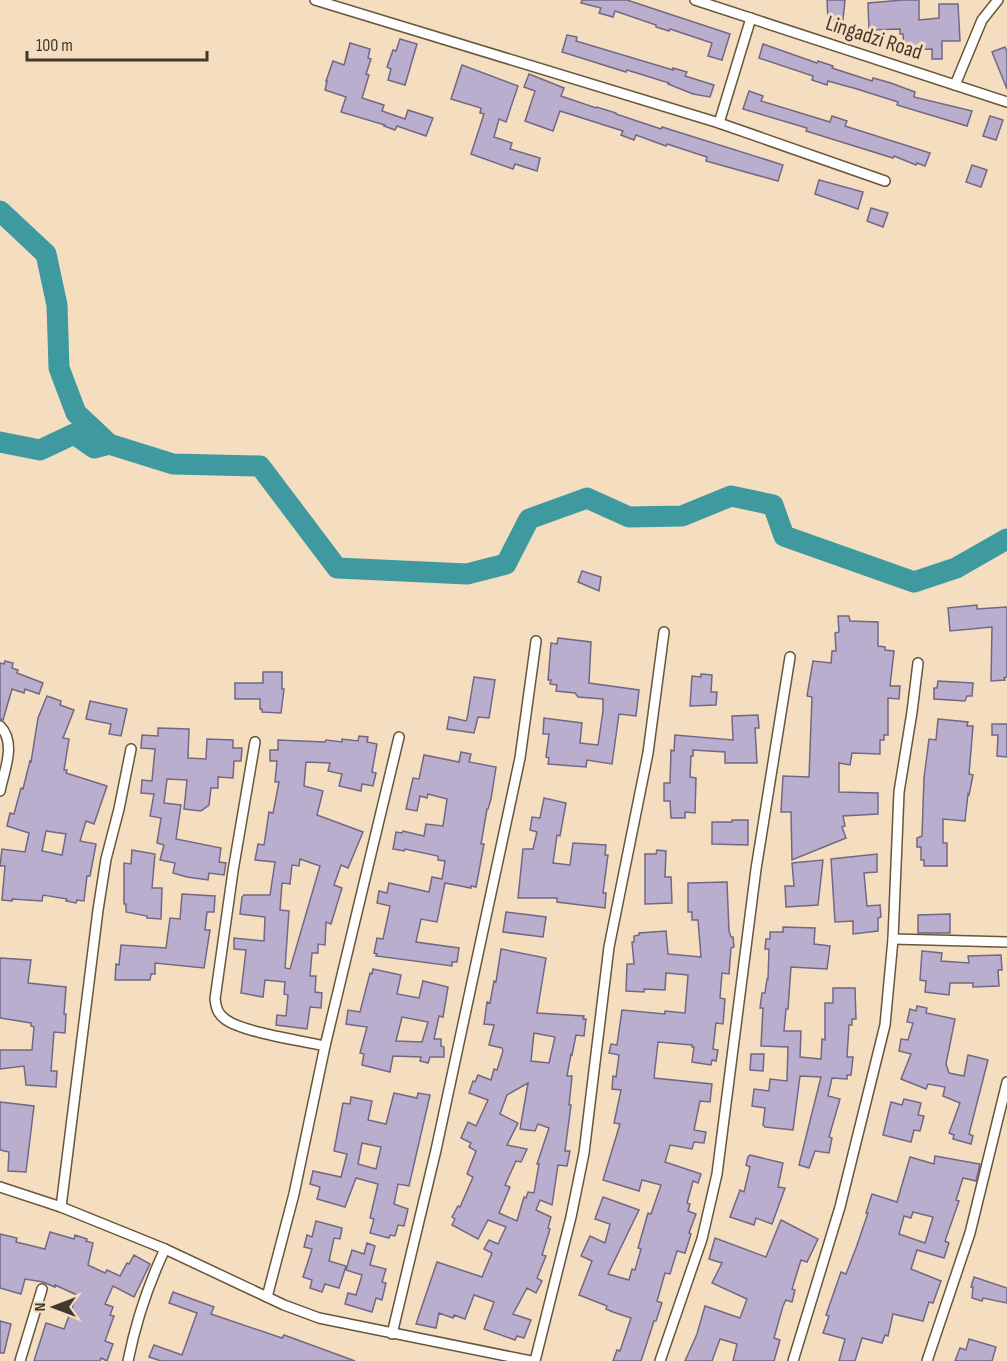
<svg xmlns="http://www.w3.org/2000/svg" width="1007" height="1361" font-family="'Sofia Sans Condensed',sans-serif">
	<rect width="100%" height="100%" fill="#f5dec0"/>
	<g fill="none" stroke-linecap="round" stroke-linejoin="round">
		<!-- river -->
		<g stroke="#3e9a9e" stroke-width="21">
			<polyline points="0,211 46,254 57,305 59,368 76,413 109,444 173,464 260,466 337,568 467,574 506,564 529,519 587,498 629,517 682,516 731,496 773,505 784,536 914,582 956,568 1007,539"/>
			<polyline points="0,442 40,450 74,434 94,448 109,444"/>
		</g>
	</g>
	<!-- building -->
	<g fill="#baaece" stroke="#726784" stroke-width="1.5" fill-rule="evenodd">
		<polygon points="582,0 627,0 730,34 722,60 708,56 712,43 670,29 669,31 656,27 656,25 615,11 613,17 599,13 601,8 581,3"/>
		<polygon points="827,0 845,0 843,20 828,21"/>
		<polygon points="903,0 919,0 919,20 939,18 939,4 958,4 960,41 942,41 942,59 932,59 932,49 904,50 903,34 900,34 900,29 869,30 868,3"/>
		<polygon points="567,35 577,37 576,41 673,70 673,68 687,72 685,76 714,85 710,97 693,94 668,84 669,83 627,70 626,72 562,52"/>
		<polygon points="400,39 417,44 405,85 388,80 391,69 387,67 393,50 396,51"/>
		<polygon points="350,43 370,49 368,58 371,59 366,74 369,75 362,98 384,105 382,111 405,119 408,110 433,118 426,136 397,126 395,130 384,126 385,125 341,112 346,97 325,90 327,81 326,81 333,61 344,65"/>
		<polygon points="763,44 817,63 818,61 833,66 832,68 872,81 873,78 891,83 915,92 914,97 972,111 967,126 897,105 898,102 857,89 828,81 827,85 812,80 813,76 759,58"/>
		<polygon points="1005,47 1007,52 1007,89 992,52"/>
		<polygon points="462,65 518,86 506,122 499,119 494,137 512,143 510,149 540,158 537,171 515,164 513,169 471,154 484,114 480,113 481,108 451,99"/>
		<polygon points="529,74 564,88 561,96 596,108 597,107 616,113 616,114 661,129 662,127 783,165 778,181 706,161 707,157 667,144 666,146 636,135 634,140 621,135 623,131 560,111 553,131 525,121 535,91 524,87"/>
		<polygon points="749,91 763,96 761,101 830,122 832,116 847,121 845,126 930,153 925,166 917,163 916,165 894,156 893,158 806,131 807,128 790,123 743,109"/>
		<polygon points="990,116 1003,120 996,140 983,136"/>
		<polygon points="972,165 987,170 981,187 966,182"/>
		<polygon points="819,180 863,192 858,209 815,194"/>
		<polygon points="871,208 888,213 883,227 867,221"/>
		<polygon points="582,571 601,577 599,591 578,582"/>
		<polygon points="977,605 977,609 1007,607 1007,677 1004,678 1005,680 991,681 992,627 950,631 948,608"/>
		<polygon points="838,616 849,616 850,621 878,622 878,646 885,647 885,650 894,651 890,686 900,686 899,699 888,698 888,735 884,735 884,740 880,740 880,754 852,753 850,765 839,763 839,792 878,793 878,814 843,816 845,826 842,827 846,838 792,860 791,812 781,812 783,776 809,777 812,697 807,696 813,661 831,663 832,651 836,651 835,633 839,632"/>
		<polygon points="558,638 591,642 589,683 639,690 636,716 619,714 612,764 587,760 586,767 548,764 549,758 546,757 549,734 543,734 544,718 582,723 580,743 598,745 603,711 603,699 578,697 575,693 556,691 557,685 550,684 551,680 548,680 551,643 557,644"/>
		<polygon points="5,661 13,663 12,668 18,670 17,673 43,683 39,694 25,689 24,693 12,689 3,720 0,719 0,663 4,664"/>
		<polygon points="263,672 282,672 282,689 284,689 281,713 262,712 262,709 260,709 260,699 235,699 235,683 263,683"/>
		<polygon points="701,674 712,675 711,692 717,692 716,705 690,706 692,676 701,677"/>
		<polygon points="474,677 495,680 489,718 478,717 474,733 447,729 449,717 466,721 467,719"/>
		<polygon points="938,681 973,683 972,696 967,696 965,701 934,699 934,688 937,688"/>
		<path d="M47,696l14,5 -1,4 14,5 -11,28 6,1 -5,31h3l-1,3 41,13 -13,38 -8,-3 -6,20 16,3 -6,32h-3l-3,25 -7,-1 -1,3 -10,-2 1,-2 -24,-4 -1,6 -30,-2v2l-10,-1 3,-34h-5l2,-17 23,3 4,-19 -22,-7 3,-13 4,1 7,-26 2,1 7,-28 1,1 7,-44zM46,831l20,3 -4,21 -20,-4z"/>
		<polygon points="90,701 127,709 121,736 109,734 111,724 86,719"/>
		<polygon points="758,715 759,728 755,728 757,763 725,763 725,752 693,750 693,756 691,756 690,777 696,778 695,813 685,812 685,818 671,818 670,801 664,801 664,783 670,783 671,750 674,751 675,735 733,740 732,716"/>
		<polygon points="938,719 968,722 967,726 973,726 969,774 973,775 969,795 968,794 965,821 943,819 943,843 947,843 947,866 924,866 924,860 921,860 921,847 917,847 917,838 922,836 924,778 929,739 936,740"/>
		<polygon points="992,724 1007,724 1007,757 997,756 998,735 992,735"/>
		<polygon points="158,728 189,729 188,758 206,759 207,739 233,740 233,748 242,748 241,761 234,761 233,778 218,777 218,788 211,788 209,805 201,811 184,809 187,780 167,779 164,803 181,805 176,839 221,848 219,862 226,863 224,875 209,873 208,880 187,877 173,873 175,863 160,860 164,845 157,843 161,818 150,816 154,794 141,793 142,780 152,781 155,749 141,748 142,735 158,736"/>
		<path d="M359,736l9,1 -1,5 10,2 -5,28 4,1 -3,13 -11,-2 -1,7 -22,-5 3,-12 -14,-3 2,-8 -24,-1 -2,24 19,5 -6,24 46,17 -15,36 -7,-3 -7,20 8,3 -11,36 -5,-2 -1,23 -7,-1v9h-6l-2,23h6l-1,16 7,1 -1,15 -11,-1 -3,22 -31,-4 1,-10 9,1 2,-21 -4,-1 1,-12 -20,-2 -2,17 -22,-4 5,-43 -12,-1v-11l30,3 1,-24 -25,-3 2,-17 2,-2h26l5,-33 -20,-2 3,-16 6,1 5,-33 4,1 6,-31h-4l2,-21h-7v-11h8v-10l47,2 1,-2 16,2v-3l16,2zM300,859l20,7 -30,103 -5,-1 4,-57 -9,-1 2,-27 8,1 2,-19 7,1z"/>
		<polygon points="461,752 471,754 469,762 496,767 491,799 488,809 487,809 481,844 484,844 476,887 471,886 471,888 445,883 437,922 421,919 416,942 459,948 457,962 452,962 452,966 376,956 377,954 374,953 377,938 383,939 390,906 377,903 379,891 387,893 389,883 429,892 432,877 442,879 445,861 438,860 438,856 405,849 404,851 393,849 396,832 402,833 403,831 424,836 426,824 443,826 447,799 428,794 427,798 420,796 417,811 406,809 413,778 419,779 424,755 459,762"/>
		<polygon points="544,798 566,803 560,836 557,835 553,863 570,865 573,843 606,845 605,855 608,855 603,893 606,893 605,908 557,902 557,898 518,898 523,849 533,849 537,832 530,830 532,817 540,818"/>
		<polygon points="732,820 748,820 748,845 712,844 712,822 732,822"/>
		<polygon points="132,850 155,854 152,888 162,888 161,919 147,918 147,916 126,912 126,904 124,904 124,863 131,864"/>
		<polygon points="657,850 666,851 665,877 671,877 672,903 645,904 645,854 656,854"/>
		<polygon points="877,854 877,872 864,873 867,906 880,905 881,917 878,918 878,931 853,934 853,921 835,922 831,859"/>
		<polygon points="823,860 818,905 786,907 785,886 794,886 792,863"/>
		<polygon points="727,882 729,931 731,937 733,937 734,947 731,948 729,974 722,973 720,998 725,999 723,1024 716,1023 713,1049 718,1050 716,1061 712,1060 711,1065 692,1062 694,1047 692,1047 692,1045 658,1042 654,1078 712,1084 710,1102 700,1101 694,1130 706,1132 704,1143 694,1142 692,1149 670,1145 665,1162 701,1174 698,1183 693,1181 687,1203 690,1204 688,1211 696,1214 689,1233 691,1234 685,1253 677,1251 670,1274 665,1273 657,1301 662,1303 656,1321 654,1321 641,1361 613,1361 617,1350 620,1351 631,1318 613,1312 606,1309 607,1306 579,1295 592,1261 581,1256 590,1236 605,1243 610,1224 595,1219 603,1197 639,1210 608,1274 629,1280 632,1269 635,1270 641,1249 638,1248 648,1213 651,1214 661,1185 642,1180 639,1191 603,1180 620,1124 614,1123 621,1090 612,1089 613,1076 616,1077 619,1055 609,1053 611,1044 617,1045 622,1010 665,1014 665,1011 685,1013 688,975 666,973 665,990 644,989 644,992 626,991 627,964 634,964 632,942 634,942 634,936 639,935 639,933 666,931 668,954 701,957 698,920 692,920 692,912 688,912 688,883"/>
		<polygon points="182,894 215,896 214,912 207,912 205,930 210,930 204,968 155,963 155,974 151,974 150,980 115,980 116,964 119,965 121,945 166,948 170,918 180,919"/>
		<polygon points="506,912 546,917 543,937 503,932"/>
		<polygon points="950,914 950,933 918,933 918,915"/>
		<polygon points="783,927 815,928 814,944 830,946 827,969 791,967 788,1009 786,1009 784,1031 801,1031 800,1057 821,1059 822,1039 825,1040 825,1003 833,1003 833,988 855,988 856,1019 852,1019 852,1025 849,1025 847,1057 853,1057 851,1075 847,1075 847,1079 832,1078 828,1096 840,1099 829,1137 832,1138 829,1153 815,1151 809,1168 799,1165 821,1077 800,1076 793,1130 765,1127 763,1125 765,1108 752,1106 754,1089 769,1091 770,1079 787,1081 788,1047 761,1046 763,1008 760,1008 762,993 765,993 767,979 768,979 769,949 765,949 766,939 770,939 770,932 783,932"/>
		<path d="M501,949l45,9 -9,55 47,3 -1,3h3l-2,17 -8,-1 -4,20 -1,-1 -4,22h5l-3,29h2l-6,46h5l-3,15 -9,-1 -6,40 -12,-5 -4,10 15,7 -3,11 2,1 -8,26 4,1 -9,22 5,3 -6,12 -9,-5 -14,26 18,6 -7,18 -7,-2 -2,4 -31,-11 10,-27 -20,-7 -9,24 -11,-4 -1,3 -14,-5 -3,15 -20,-4 21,-62 45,15 10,-24 -8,-4 5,-9 9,4 8,-17 -18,-7 -10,19 -26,-14 3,-6 -3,-2 6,-11 2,1 13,-30 -6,-3 9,-23 -7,-4 2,-4 -10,-5 7,-16 8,4 12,-26 -19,-7 4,-12 2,1 3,-7 13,5 3,-11 3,1 6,-19 -1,-3 -13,-3 5,-20 -10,-1 3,-22 3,1 4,-22 2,1zM534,1033l21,4 -6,26 -18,-2zM528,1083l-8,46 15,2 3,-7 11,4 -12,36h2l-5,29 -6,-1 -2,6 -2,-1 -7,24 -18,-8 11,-26 -5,-2 11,-24 5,1 6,-13 -20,-4 11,-22 -18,-9 7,-19z"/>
		<polygon points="922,951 942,953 941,961 969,963 968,956 1001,955 1002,970 998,970 999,986 973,987 973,983 950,983 949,995 925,992 926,981 920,980"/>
		<polygon points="0,958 31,960 28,983 66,987 64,1014 66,1014 65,1033 54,1032 51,1071 57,1071 56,1087 26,1085 24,1066 0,1069 0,1050 32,1050 34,1027 31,1026 31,1023 0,1018"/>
		<path d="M373,969l28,6 -4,19 22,4 4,-17 25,6 -5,30 -4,-1 -5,23h7v7l3,1v10h-14l-2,6 -8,-2 1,-4 -28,-1 -3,16 -28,-7 2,-11 -4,-1 7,-26 -21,-3 2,-14 12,2 10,-39 2,1zM402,1017l26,5 -6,20 -26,-1z"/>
		<polygon points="917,1006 927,1008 926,1013 955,1019 946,1064 949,1073 964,1076 968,1055 988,1060 969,1134 973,1136 971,1144 953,1139 954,1135 949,1133 960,1103 943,1096 945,1087 928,1084 926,1089 901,1079 911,1054 899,1051 901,1039 908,1040 913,1023 907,1022 910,1009 916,1011"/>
		<polygon points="751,1054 764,1054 763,1071 750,1070"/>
		<path d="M394,1093l23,5 1,-5 12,2 -21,91 -11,-2 -4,20 14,5 -4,17 -6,-1 -3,11 -5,-1 -1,3 -19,-5 4,-14 -4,-1 8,-34 -22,-6 -11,29 -28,-8 3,-12 -10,-3 3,-13 28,6 6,-23 -13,-3 9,-48 7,1 1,-7 21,4 -4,19 18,4zM362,1143l19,4 -5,22 -18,-5z"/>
		<polygon points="904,1099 921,1103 918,1115 924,1116 920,1131 914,1130 911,1142 883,1135 891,1102 902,1105"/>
		<polygon points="0,1102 34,1106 26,1172 8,1171 9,1152 0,1150"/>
		<polygon points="750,1155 783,1163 778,1187 785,1188 772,1224 756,1218 754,1225 730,1217 740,1190 744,1192 750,1167 746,1165 748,1157"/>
		<path d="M935,1156l45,8 -4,17 -13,-3 -7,22 3,1 -14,40 4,2 -5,15 -27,-8 -6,19 30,12 -8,22 -4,-1 -6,19 -30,-7 -5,22 -3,-1 -3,8 -20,-5 -7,23h-16l6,-22 -22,-6 6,-17 -3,-1 15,-43 5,2 10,-26 12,-35h-2l6,-19 25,8 13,-45 24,7zM913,1212l20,5 -8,26 -26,-9 5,-18 7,2z"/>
		<polygon points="781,1220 818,1239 807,1262 801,1260 792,1289 795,1290 792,1302 786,1300 783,1306 774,1338 780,1340 774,1361 733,1361 737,1344 720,1339 712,1361 685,1361 697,1334 705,1306 740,1318 747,1299 712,1283 722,1263 709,1259 715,1238 766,1257"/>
		<polygon points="316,1221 342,1228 340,1239 334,1238 329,1261 346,1266 339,1288 325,1284 322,1292 310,1288 312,1280 303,1277 312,1249 304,1247 307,1235 312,1237"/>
		<polygon points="50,1232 74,1239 75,1235 87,1239 86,1241 93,1243 88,1265 105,1273 107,1270 120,1276 127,1263 129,1264 134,1255 150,1264 134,1297 113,1286 105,1304 113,1307 110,1315 114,1316 105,1341 113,1344 107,1361 101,1358 100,1361 34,1361 46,1323 64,1329 77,1295 55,1285 55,1287 43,1282 25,1279 21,1294 0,1288 0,1234 17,1238 16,1242 45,1249"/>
		<polygon points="367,1243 375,1246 370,1265 386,1269 382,1282 386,1283 382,1300 376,1298 372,1312 345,1304 348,1293 356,1295 362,1275 346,1270 352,1250 364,1254"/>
		<polygon points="974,1277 1007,1288 1007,1303 983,1298 982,1301 972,1298 973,1287 971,1287"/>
		<polygon points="173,1292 214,1307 211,1314 282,1338 284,1335 355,1361 161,1361 149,1357 154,1345 182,1355 197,1313 169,1303"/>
		<polygon points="0,1321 11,1324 4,1353 0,1353"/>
		<polygon points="969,1339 996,1347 992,1361 955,1361 960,1348 966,1350"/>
	</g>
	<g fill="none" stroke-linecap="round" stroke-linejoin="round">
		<!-- street casing -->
		<g stroke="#68553b" stroke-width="12">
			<g id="street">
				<polyline points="315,0 719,123 885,181"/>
				<polyline points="695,0 1007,102"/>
				<polyline points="955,85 982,20 998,0"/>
				<polyline points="719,123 751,18"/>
				<path d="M0,726c17,17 4,45 0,65"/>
				<path d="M255,742l-22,129 -18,128c1,9 3,15 10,20 16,13 78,22 100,27"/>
				<polyline points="893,939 1007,942"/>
				<polyline points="0,1187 61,1207 165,1249 284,1305 319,1318 531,1361"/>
				<polyline points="61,1207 98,910 106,859 119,809 131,749"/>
				<polyline points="267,1297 294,1194 325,1046 399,737"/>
				<polyline points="392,1334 436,1150 520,758 536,641"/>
				<polyline points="20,1361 42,1289"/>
				<path d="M128,1361c8,-40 20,-76 37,-112"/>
				<polyline points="535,1361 571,1217 584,1153 609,947 648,753 664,632"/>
				<polyline points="660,1361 702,1239 717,1174 756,869 790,657"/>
				<polyline points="793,1361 840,1207 885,1025 893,939 899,792 912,712 918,663"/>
				<polyline points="927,1361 970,1233 1007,1082"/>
			</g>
		</g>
		<!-- street -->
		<use href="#street" stroke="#fff" stroke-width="9"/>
	</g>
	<g text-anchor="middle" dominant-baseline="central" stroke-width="6" stroke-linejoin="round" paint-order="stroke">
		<!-- street labels -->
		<g font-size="22" fill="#42392d" stroke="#f5dec0">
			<text transform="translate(874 38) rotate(18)">Lingadzi Road</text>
		</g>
	</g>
	<!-- north arrow -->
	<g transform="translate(54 1307) rotate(270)" stroke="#f5dec0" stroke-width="4.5" paint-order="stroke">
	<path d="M0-4.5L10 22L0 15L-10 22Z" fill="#42392d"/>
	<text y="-9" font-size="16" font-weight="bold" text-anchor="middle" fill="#42392d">N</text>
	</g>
	<!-- scale -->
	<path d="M27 51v9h180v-9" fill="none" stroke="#42392d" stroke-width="3"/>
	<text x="36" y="51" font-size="18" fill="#42392d" stroke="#f5dec0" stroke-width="4.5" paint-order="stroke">100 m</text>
</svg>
